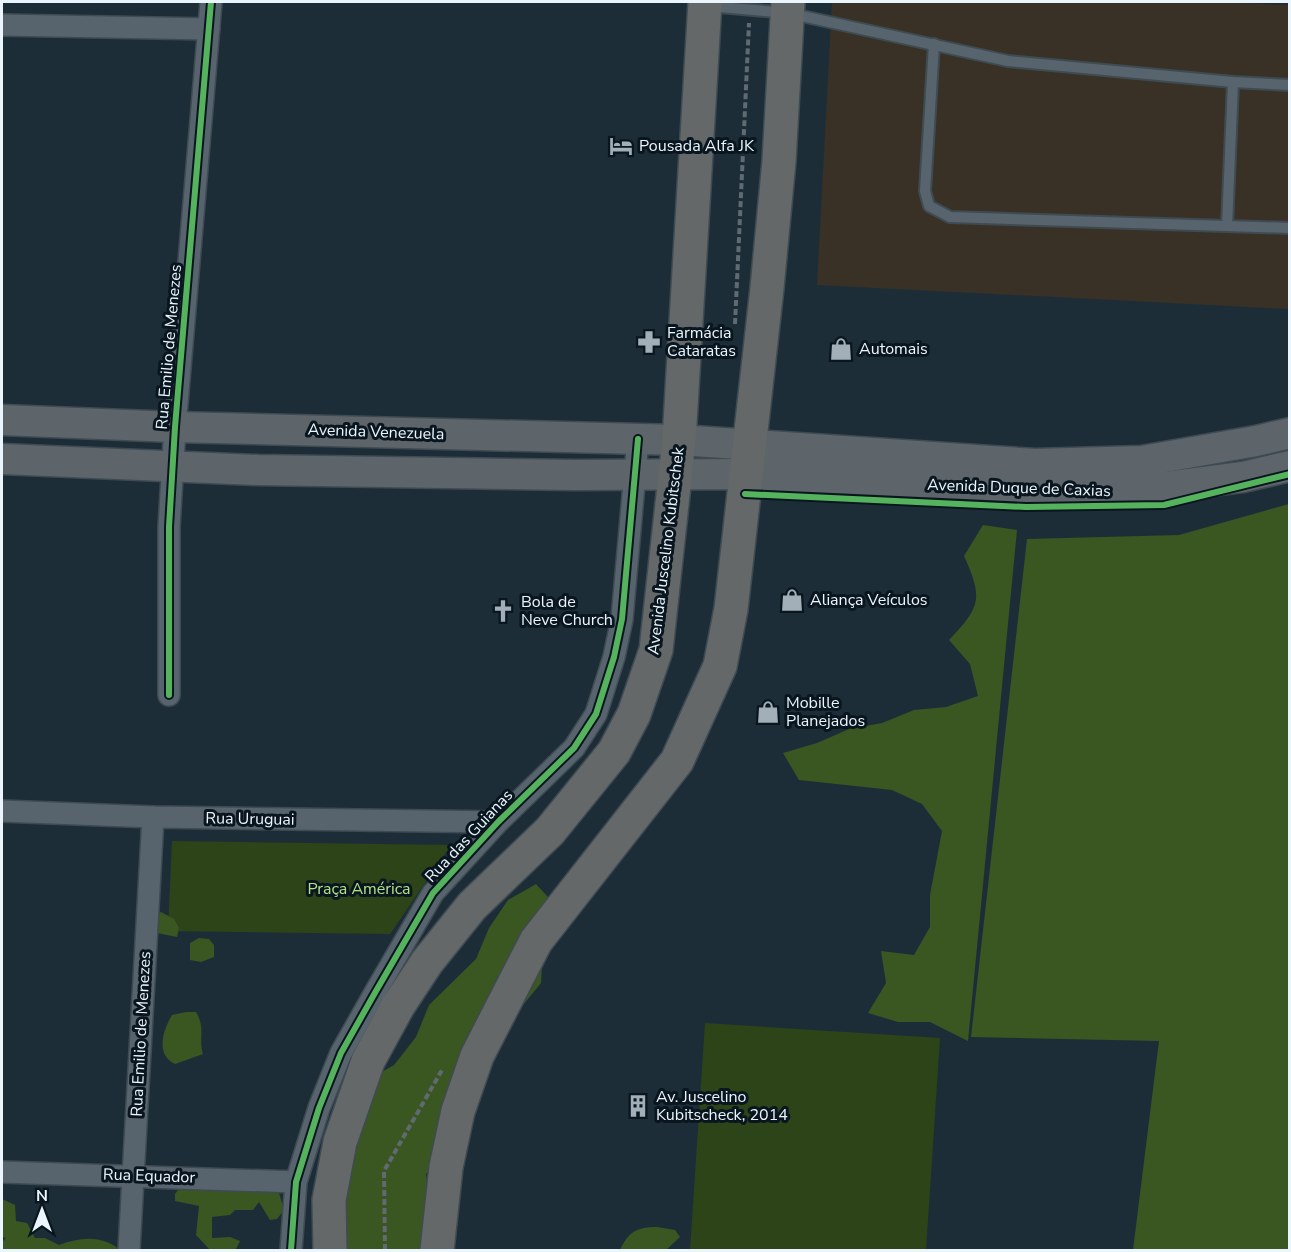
<svg xmlns="http://www.w3.org/2000/svg" width="1291" height="1252" font-family="'Nunito Sans',sans-serif">
	<rect width="100%" height="100%" fill="#1d2d38"/>
	<!-- commercial -->
	<polygon fill="#393125" points="832,2 1213,2 1289,5 1289,309 817,285"/>
	<!-- green -->
	<g fill="#2d4418">
		<polygon points="172,841 451,845 390,934 168,931"/>
		<polygon points="705,1023 940,1038 926,1250 690,1250"/>
	</g>
	<!-- forest -->
	<g fill="#3a5621">
		<polygon points="1289,504 1289,1250 1133,1250 1159,1041 971,1037 1027,539 1179,535"/>
		<path d="M983,525l34,5 -49,511 -38,-19h-32l-30,-9 18,-30 -5,-32 33,4 16,-28v-32l12,-64 -20,-27 -30,-14 -93,-10 -16,-27 34,-10 32,-14 33,-6 32,-13 32,-3 32,-11 -8,-32 -21,-24c32,-33 34,-42 15,-84z"/>
		<polygon points="536,884 559,909 543,951 541,983 501,1032 447,1148 426,1174 436,1242 433,1250 323,1250 335,1201 353,1165 350,1135 373,1077 394,1065 416,1037 429,1005 476,959 489,928 508,900"/>
		<polygon points="161,912 174,919 179,928 177,937 152,932 154,916"/>
		<polygon points="199,938 209,939 214,945 214,957 201,962 190,960 190,943"/>
		<path d="M186,1012h10c10,17 2,26 7,42l-28,10c-20,-9 -12,-34 -3,-49z"/>
		<polygon points="184,1182 277,1186 284,1210 277,1219 270,1220 259,1202 253,1210 235,1210 230,1215 212,1217 212,1238 230,1237 240,1241 236,1249 210,1250 196,1235 199,1206 175,1201 175,1194"/>
		<path d="M2,1199l13,6 1,16 11,2 8,15h10l14,7c23,-8 41,-10 62,5h-119v-8l4,-4 -4,-1z"/>
		<path d="M657,1227l18,3 5,7 -14,13h-46c8,-18 17,-23 37,-23z"/>
	</g>
	<g fill="none" stroke-linecap="round" stroke-linejoin="round">
		<!-- service casing -->
		<g stroke="#3f4b53" stroke-width="14">
			<g id="service">
				<polyline points="709,6 788,13 1008,61 1233,82 1290,85"/>
				<polyline points="934,44 925,191 929,206 950,217 1290,228"/>
				<polyline points="1227,226 1233,82"/>
			</g>
		</g>
		<!-- minor casing -->
		<g stroke="#3f4b53" stroke-width="24">
			<g id="minor">
				<polyline points="2,25 209,29"/>
				<polyline points="169,695 169,527 175,427 211,2"/>
				<polyline points="2,811 153,817 498,822"/>
				<polyline points="2,1172 296,1182"/>
				<polyline points="129,1250 153,817"/>
				<polyline points="291,1250 296,1182 319,1108 341,1053 376,991 433,893 498,822 574,748 596,714 614,657 622,619 638,439"/>
			</g>
		</g>
		<!-- secondary casing -->
		<g stroke="#3f4b53" stroke-width="33">
			<g id="secondary">
				<polyline points="2,420 175,427 679,440 1035,464 1142,461 1256,441 1290,433"/>
				<polyline points="2,459 258,470 575,475 747,474 1021,491 1135,491 1243,477 1290,466"/>
			</g>
		</g>
		<!-- primary casing -->
		<g stroke="#3f4b53" stroke-width="36">
			<g id="primary">
				<polyline points="330,1250 329,1200 340,1142 368,1061 398,1006 427,962 472,906 550,831 614,752 634,714 656,650 679,440 705,2"/>
				<polyline points="437,1250 446,1167 458,1111 477,1056 536,941 677,761 720,666 731,609 767,288 779,161 788,2"/>
			</g>
		</g>
		<!-- path -->
		<g stroke="#606a72" stroke-width="4" stroke-dasharray="6 3" stroke-linecap="butt">
			<polyline points="735,324 749,23"/>
			<polyline points="385,1250 384,1171 442,1070"/>
		</g>
		<!-- service -->
		<use href="#service" stroke="#58646d" stroke-width="10"/>
		<!-- minor -->
		<use href="#minor" stroke="#58646d" stroke-width="21"/>
		<!-- secondary -->
		<use href="#secondary" stroke="#5e656a" stroke-width="30"/>
		<!-- primary -->
		<use href="#primary" stroke="#646868" stroke-width="33"/>
		<!-- cycleway casing -->
		<g stroke="#0a161f" stroke-width="10">
			<g id="cycleway">
				<polyline points="745,494 1026,507 1164,505 1290,474"/>
				<polyline points="169,695 169,527 175,427 211,2"/>
				<polyline points="291,1250 296,1182 319,1108 341,1053 376,991 433,893 498,822 574,748 596,714 614,657 622,619 638,439"/>
			</g>
		</g>
		<!-- cycleway -->
		<use href="#cycleway" stroke="#56b35d" stroke-width="6"/>
	</g>
	<!-- icons -->
	<defs>
		<g id="hotel-bare" transform="scale(1.8)"><path d="M-6-4.5h1.5V1H6V5H4.5V3h-9V5H-6ZM-4 0a1.8 1.8 0 1 1 3.6 0ZM.5 0V-2.5h3Q6-2.5 6 0Z" fill="#a3afb8" stroke="#0a161f" stroke-width="2.5" paint-order="stroke"/></g>
		<g id="pharmacy-bare" transform="scale(1.8)"><path d="M-2-6h4v4h4v4h-4v4h-4v-4h-4v-4h4Z" fill="#a3afb8" stroke="#0a161f" stroke-width="2.5" paint-order="stroke"/></g>
		<g id="shop-bare" transform="scale(1.8)"><path d="M-5-2.5h2.3a2.7 3.5 0 0 1 5.4 0H5L5.5 6h-11ZM-1.5-2.5h3a1.5 2.3 0 0 0-3 0Z" fill="#a3afb8" stroke="#0a161f" stroke-width="2.5" paint-order="stroke"/></g>
		<g id="church-bare" transform="scale(1.8)"><path d="M-1.2-6h2.4v3.5h3.3v2.4h-3.3V6h-2.4V-.1h-3.3v-2.4h3.3Z" fill="#a3afb8" stroke="#0a161f" stroke-width="2.5" paint-order="stroke"/></g>
		<g id="building-bare" transform="scale(1.8)"><path d="M-4-6H4V6H1V3H-1V6H-4ZM-2.5-4.3h1.7v1.8h-1.7ZM.8-4.3h1.7v1.8H.8ZM-2.5-1h1.7V.8h-1.7ZM.8-1h1.7V.8H.8Z" fill="#a3afb8" stroke="#0a161f" stroke-width="2.5" paint-order="stroke"/></g>
	</defs>
	<g fill-rule="evenodd">
		<use href="#hotel-bare" x="621" y="146"/>
		<use href="#pharmacy-bare" x="649" y="342"/>
		<use href="#shop-bare" x="841" y="349"/>
		<use href="#shop-bare" x="792" y="600"/>
		<use href="#church-bare" x="503" y="611"/>
		<use href="#shop-bare" x="768" y="712"/>
		<use href="#building-bare" x="638" y="1106"/>
	</g>
	<g text-anchor="middle" dominant-baseline="central" stroke-width="6" stroke-linejoin="round" paint-order="stroke">
		<!-- poi labels -->
		<g font-size="16" fill="#ebf5fd" stroke="#0a161f" text-anchor="start">
			<text x="639" y="146">Pousada Alfa JK</text>
			<text x="667" y="333">Farmácia<tspan x="667" dy="18">Cataratas</tspan></text>
			<text x="859" y="349">Automais</text>
			<text x="810" y="600">Aliança Veículos</text>
			<text x="521" y="602">Bola de<tspan x="521" dy="18">Neve Church</tspan></text>
			<text x="786" y="703">Mobille<tspan x="786" dy="18">Planejados</tspan></text>
			<text x="656" y="1097">Av. Juscelino<tspan x="656" dy="18">Kubitscheck, 2014</tspan></text>
		</g>
		<!-- street labels -->
		<g font-size="16" fill="#ebf5fd" stroke="#0a161f">
			<text transform="translate(169 347) rotate(-85)">Rua Emilio de Menezes</text>
			<text transform="translate(376 432) rotate(2)">Avenida Venezuela</text>
			<text transform="translate(1019 488) rotate(2)">Avenida Duque de Caxias</text>
			<text transform="translate(666 551) rotate(-83)">Avenida Juscelino Kubitschek</text>
			<text transform="translate(250 819) rotate(1)">Rua Uruguai</text>
			<text transform="translate(469 836) rotate(-47)">Rua das Guianas</text>
			<text transform="translate(141 1034) rotate(-87)">Rua Emilio de Menezes</text>
			<text transform="translate(149 1176) rotate(2)">Rua Equador</text>
		</g>
		<!-- park labels -->
		<g font-size="16" fill="#b1e186" stroke="#0a161f">
			<text x="359" y="889">Praça América</text>
		</g>
	</g>
	<!-- border -->
	<rect width="1291" height="1252" fill="none" stroke="#ebf5fd" stroke-width="6"/>
	<!-- north arrow -->
	<g transform="translate(42 1210)" stroke="#0a161f" stroke-width="4.5" paint-order="stroke">
	<path d="M0-4.5L10 22L0 15L-10 22Z" fill="#ebf5fd"/>
	<text y="-9" font-size="16" font-weight="bold" text-anchor="middle" fill="#ebf5fd">N</text>
	</g>
</svg>
